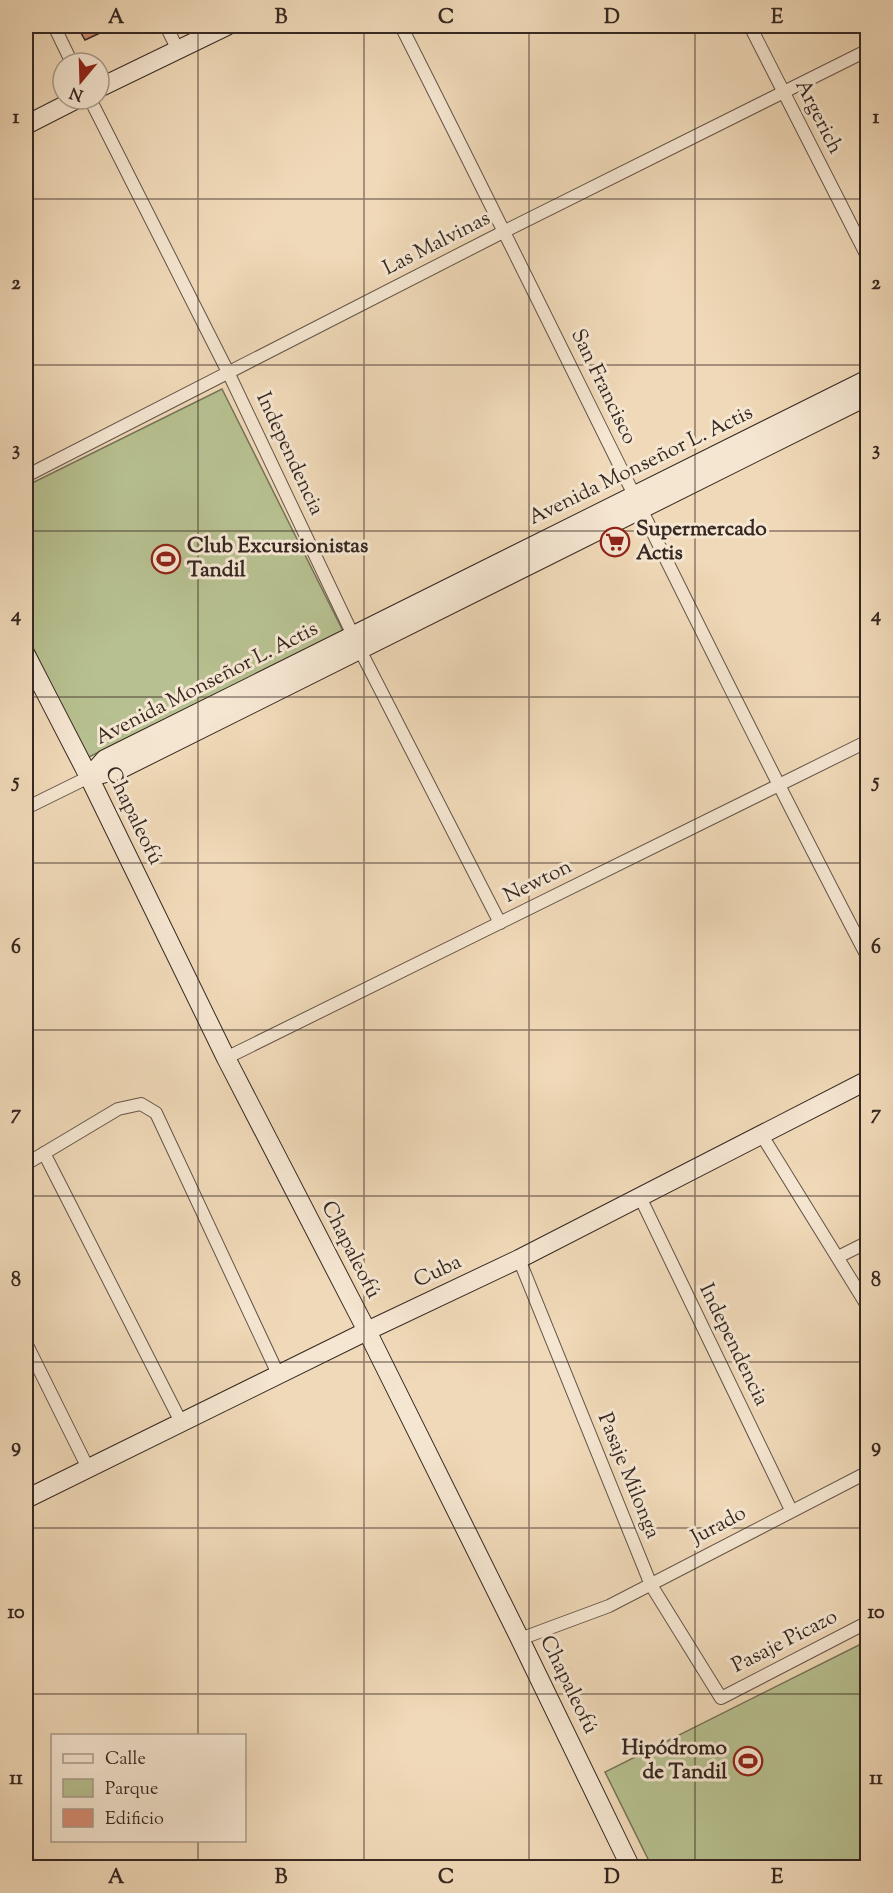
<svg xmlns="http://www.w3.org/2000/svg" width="893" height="1893" font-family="'Sorts Mill Goudy',serif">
	<rect width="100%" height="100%" fill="#f0d9b8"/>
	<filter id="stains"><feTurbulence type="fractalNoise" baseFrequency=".00333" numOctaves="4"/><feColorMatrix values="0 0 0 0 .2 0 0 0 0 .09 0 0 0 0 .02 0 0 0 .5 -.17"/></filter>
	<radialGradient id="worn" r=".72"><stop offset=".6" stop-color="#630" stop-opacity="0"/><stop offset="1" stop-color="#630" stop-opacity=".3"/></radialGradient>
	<!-- green -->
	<g fill="#b7c090" stroke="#767459" stroke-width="1.5">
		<polygon points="222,389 343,631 87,758 26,633 26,486"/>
		<polygon points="867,1641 867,1867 652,1867 605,1772"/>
	</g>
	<!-- building -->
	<polygon fill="#d88e76" stroke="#362822" stroke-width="1.5" points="77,26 115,26 85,40"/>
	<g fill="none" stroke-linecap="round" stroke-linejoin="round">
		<!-- street casing -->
		<g stroke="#645448" stroke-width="14">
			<g id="street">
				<polyline points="54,26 72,63"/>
				<polyline points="166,26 178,50"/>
				<path d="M401,26c157,310 306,624 467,932"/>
				<polyline points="750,26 868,258"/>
				<polyline points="90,99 228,372 360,650 500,923"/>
				<polyline points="26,476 505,231 868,50"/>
				<polyline points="26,808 89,777"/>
				<polyline points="226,1058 868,741"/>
				<polyline points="761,1134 868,1307"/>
				<polyline points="44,1153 181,1422"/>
				<polyline points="26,1164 118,1109 141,1104 156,1113 279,1376"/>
				<polyline points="640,1197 791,1510"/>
				<polyline points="838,1257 868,1242"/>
				<polyline points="519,1259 651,1585 721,1698 868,1622"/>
				<polyline points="26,1343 88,1468"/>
				<polyline points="520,1639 609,1606 868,1472"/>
			</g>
		</g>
		<!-- secondary casing -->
		<g stroke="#362822" stroke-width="20">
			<g id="secondary">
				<polyline points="99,88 227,26"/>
				<polyline points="26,125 77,99"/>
				<polyline points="26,655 89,777 226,1058 367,1331 520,1639 631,1868"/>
				<polyline points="89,777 105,759 868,379"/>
				<polyline points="89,777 119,770 868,396"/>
				<polyline points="26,1499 367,1331 519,1259 868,1080"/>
			</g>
		</g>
		<!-- street -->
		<use href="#street" stroke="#f5e6d1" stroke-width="12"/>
		<!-- secondary -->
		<use href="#secondary" stroke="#f5e6d1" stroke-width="18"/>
	</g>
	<!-- grid -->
	<path fill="none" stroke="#362822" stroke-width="1.5" stroke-opacity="0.55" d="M198,26v1710M364,26v1842M529,26v1842M695,26v1842M26,199h842M26,365h842M26,531h842M26,697h842M26,863h842M26,1030h842M26,1196h842M26,1362h842M26,1528h842M26,1694h842M198,1840v28"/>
	<!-- icons -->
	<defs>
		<g id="supermarket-ring" transform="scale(1.5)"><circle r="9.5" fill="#f5e6d1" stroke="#8f2418" stroke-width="1.5"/><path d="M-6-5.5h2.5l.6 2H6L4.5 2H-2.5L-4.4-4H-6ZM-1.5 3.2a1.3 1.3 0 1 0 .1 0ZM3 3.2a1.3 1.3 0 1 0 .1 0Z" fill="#8f2418"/></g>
		<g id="stadium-ring" transform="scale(1.5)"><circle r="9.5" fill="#f5e6d1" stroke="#8f2418" stroke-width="1.5"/><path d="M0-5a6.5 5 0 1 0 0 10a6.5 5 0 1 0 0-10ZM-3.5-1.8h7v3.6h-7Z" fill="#8f2418"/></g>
	</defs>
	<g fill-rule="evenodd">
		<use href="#supermarket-ring" x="615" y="542"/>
		<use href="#stadium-ring" x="166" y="559"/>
		<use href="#stadium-ring" x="748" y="1761"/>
	</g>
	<g text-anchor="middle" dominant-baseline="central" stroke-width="6" stroke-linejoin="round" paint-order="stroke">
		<!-- street labels -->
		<g font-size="21" fill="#362822" stroke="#f5e6d1">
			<text transform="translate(818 117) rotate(63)">Argerich</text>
			<text transform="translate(437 244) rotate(-27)">Las Malvinas</text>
			<text transform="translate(603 387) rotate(64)">San Francisco</text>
			<text transform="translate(289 454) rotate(65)">Independencia</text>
			<text transform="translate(641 466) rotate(-26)">Avenida Monseñor L. Actis</text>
			<text transform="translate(207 684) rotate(-27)">Avenida Monseñor L. Actis</text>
			<text transform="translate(133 816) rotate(64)">Chapaleofú</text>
			<text transform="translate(538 882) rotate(-26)">Newton</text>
			<text transform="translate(350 1250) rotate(63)">Chapaleofú</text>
			<text transform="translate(438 1272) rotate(-25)">Cuba</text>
			<text transform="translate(733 1345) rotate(64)">Independencia</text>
			<text transform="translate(628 1476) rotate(68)">Pasaje Milonga</text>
			<text transform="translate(719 1526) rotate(-28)">Jurado</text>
			<text transform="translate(785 1642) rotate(-27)">Pasaje Picazo</text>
			<text transform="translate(568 1685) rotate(64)">Chapaleofú</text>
		</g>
		<!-- poi labels -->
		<g font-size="21" font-weight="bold" fill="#362822" stroke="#f5e6d1" text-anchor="start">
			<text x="636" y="530">Supermercado<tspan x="636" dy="24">Actis</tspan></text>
			<text x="187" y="547">Club Excursionistas<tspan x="187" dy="24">Tandil</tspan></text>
			<text x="727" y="1749" text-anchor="end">Hipódromo<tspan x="727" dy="24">de Tandil</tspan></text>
		</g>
	</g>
	<!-- margin -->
	<rect width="893" height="1893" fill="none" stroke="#f0d9b8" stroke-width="66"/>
	<!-- legend -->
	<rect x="51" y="1734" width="195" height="108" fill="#f5e6d1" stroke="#a99a8b" stroke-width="1.5"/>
	<rect x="63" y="1754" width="30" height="9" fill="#f5e6d1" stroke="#a99a8b" stroke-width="1.5"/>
	<text x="105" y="1764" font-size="18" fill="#362822">Calle</text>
	<rect x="63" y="1779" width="30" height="18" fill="#b7c090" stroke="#a99a8b" stroke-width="1.5"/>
	<text x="105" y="1794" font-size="18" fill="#362822">Parque</text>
	<rect x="63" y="1809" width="30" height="18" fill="#d88e76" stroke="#a99a8b" stroke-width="1.5"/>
	<text x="105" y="1824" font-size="18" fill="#362822">Edificio</text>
	<!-- north arrow -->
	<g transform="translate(81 81) rotate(199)"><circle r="28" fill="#f5e6d1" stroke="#a99a8b" stroke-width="1.5"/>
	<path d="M0-4.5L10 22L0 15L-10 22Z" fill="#8f2418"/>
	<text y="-9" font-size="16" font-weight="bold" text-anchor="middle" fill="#362822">N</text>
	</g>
	<rect x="33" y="33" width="827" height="1827" fill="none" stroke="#362822" stroke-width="2"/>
	<g font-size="20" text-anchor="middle" font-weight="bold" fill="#362822">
		<text x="116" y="23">A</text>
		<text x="281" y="23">B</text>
		<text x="446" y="23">C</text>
		<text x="612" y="23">D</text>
		<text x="777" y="23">E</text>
		<text x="16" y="123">1</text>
		<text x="876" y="123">1</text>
		<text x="16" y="289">2</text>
		<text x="876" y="289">2</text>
		<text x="16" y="455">3</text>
		<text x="876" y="455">3</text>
		<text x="16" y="621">4</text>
		<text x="876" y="621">4</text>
		<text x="16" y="787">5</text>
		<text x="876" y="787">5</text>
		<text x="16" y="953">6</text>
		<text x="876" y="953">6</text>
		<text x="16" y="1119">7</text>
		<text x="876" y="1119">7</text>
		<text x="16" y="1286">8</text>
		<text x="876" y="1286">8</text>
		<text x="16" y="1452">9</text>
		<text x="876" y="1452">9</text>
		<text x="16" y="1618">10</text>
		<text x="876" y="1618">10</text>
		<text x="16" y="1784">11</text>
		<text x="876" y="1784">11</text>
		<text x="116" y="1883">A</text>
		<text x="281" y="1883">B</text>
		<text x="446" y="1883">C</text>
		<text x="612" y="1883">D</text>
		<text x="777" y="1883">E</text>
	</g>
	<rect width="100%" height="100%" filter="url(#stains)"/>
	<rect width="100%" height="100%" fill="url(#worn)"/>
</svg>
